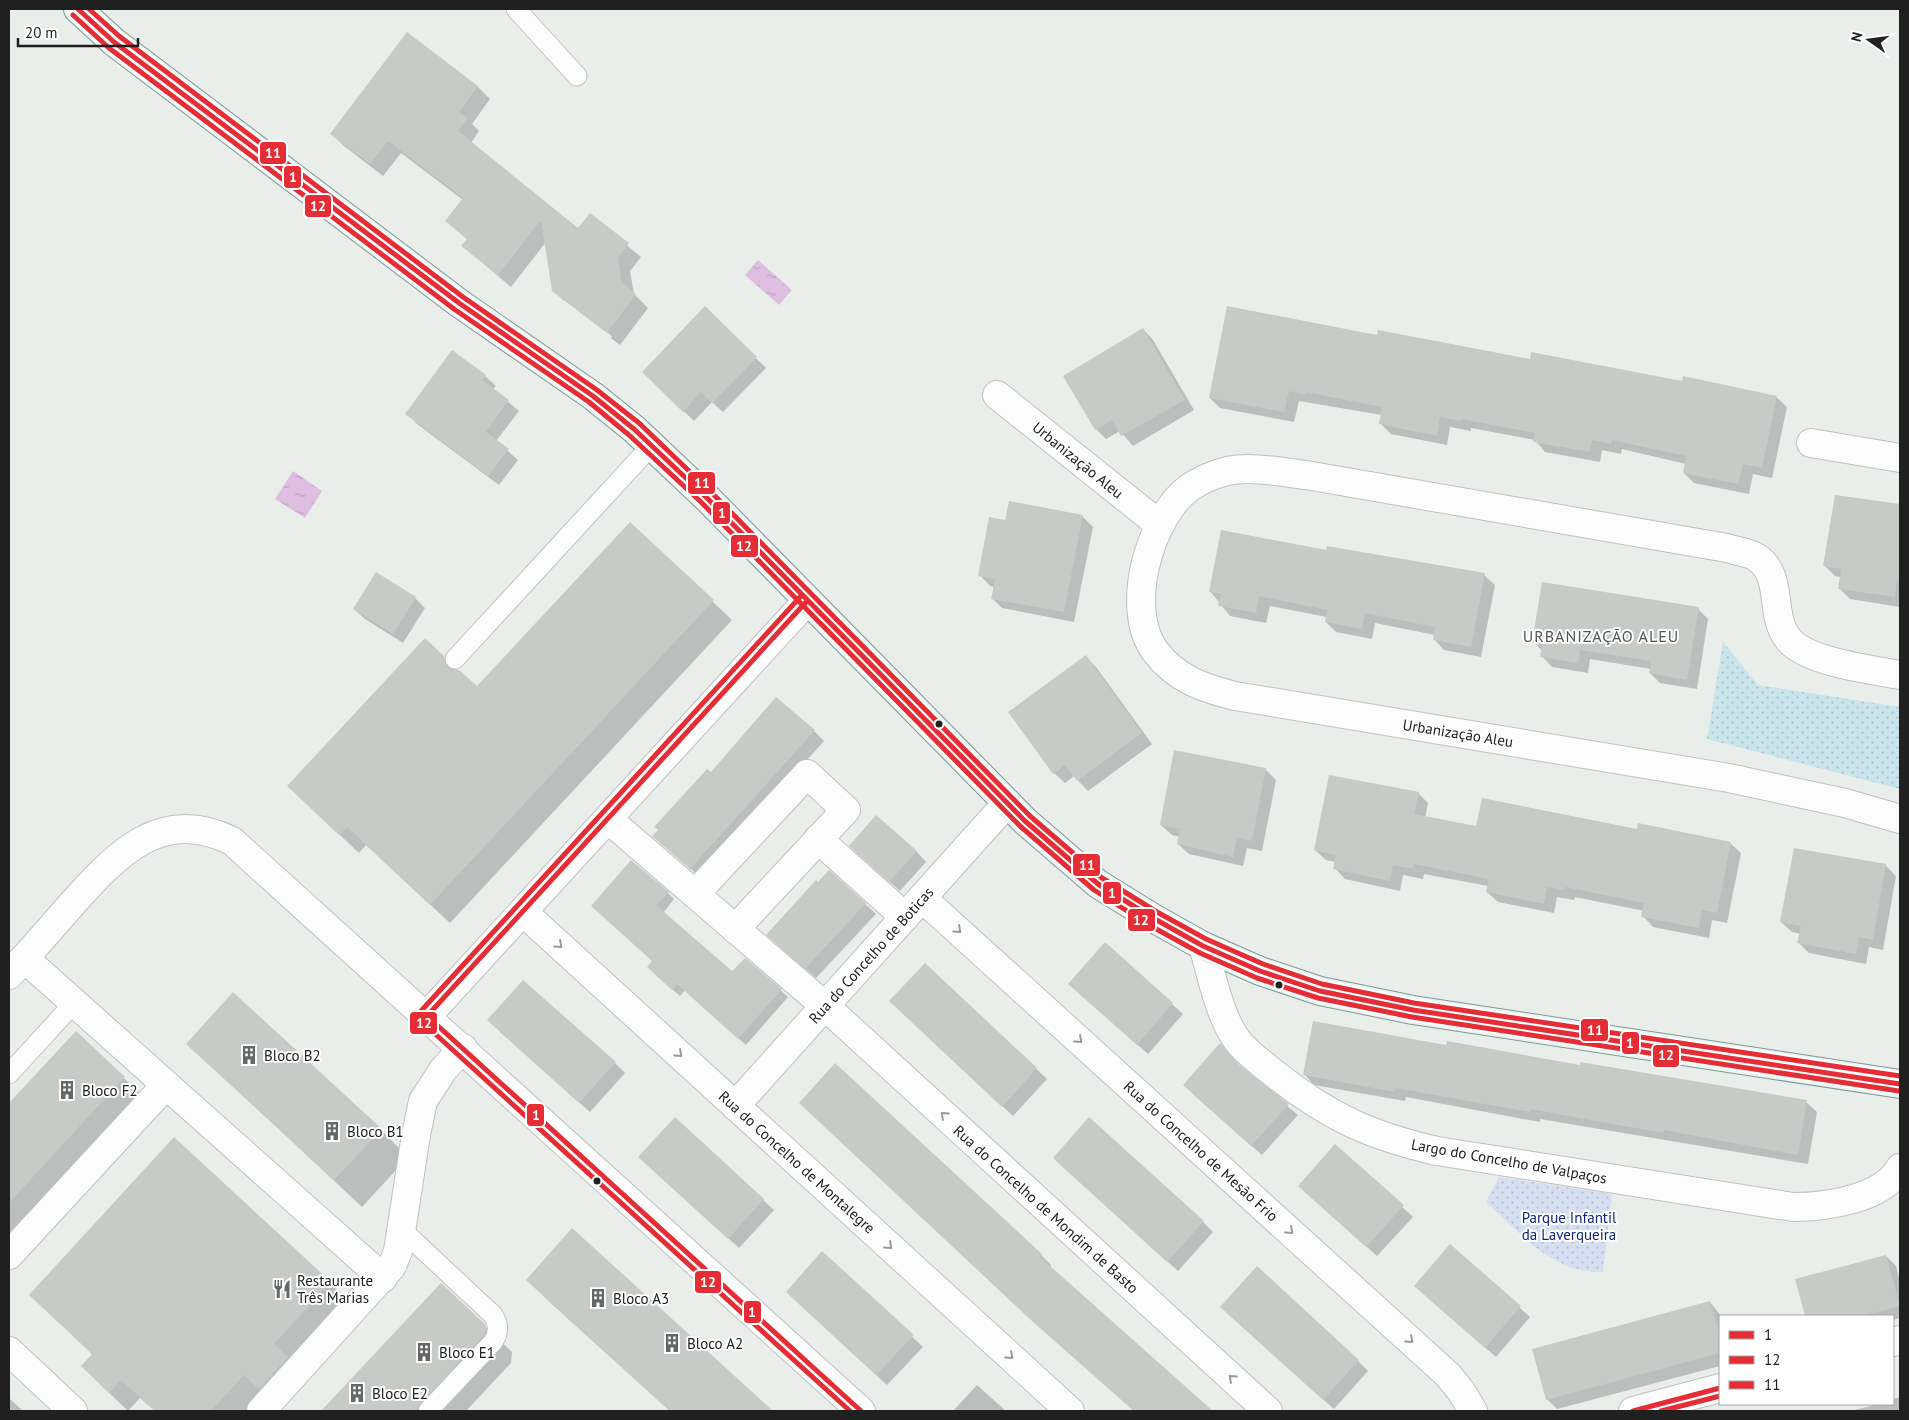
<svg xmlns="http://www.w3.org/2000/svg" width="1909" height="1420" font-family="'PT Sans',sans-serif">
	<defs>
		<pattern id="grass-dots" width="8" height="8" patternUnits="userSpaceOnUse" patternTransform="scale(1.25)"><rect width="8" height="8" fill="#c9e4ea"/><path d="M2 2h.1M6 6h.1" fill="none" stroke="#acc3c8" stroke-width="1.8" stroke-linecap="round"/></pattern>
		<pattern id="park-dots" width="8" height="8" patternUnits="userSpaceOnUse" patternTransform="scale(1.25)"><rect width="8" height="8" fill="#d6def2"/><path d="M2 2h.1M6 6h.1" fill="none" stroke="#b7becf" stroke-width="1.8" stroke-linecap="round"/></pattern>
		<pattern id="water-ripples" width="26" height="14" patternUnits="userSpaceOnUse" patternTransform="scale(1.25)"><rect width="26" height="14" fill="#debee1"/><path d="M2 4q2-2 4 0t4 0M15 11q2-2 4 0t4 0" fill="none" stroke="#bea3c1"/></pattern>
	</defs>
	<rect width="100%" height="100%" fill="#e9eeeb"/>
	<!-- grass -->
	<polygon fill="url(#grass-dots)" points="1723,642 1758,685 1900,707 1900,789 1707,739"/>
	<!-- park -->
	<path fill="url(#park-dots)" d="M1499,1177l113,17 -9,78c-51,2 -82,-39 -117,-70z"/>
	<!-- water -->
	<g fill="url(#water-ripples)">
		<polygon points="758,260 792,290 779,305 745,275"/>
		<polygon points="293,471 322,491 305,518 275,499"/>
	</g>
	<!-- shadow -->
	<g fill="#0003">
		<polygon points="407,34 478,87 490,99 472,124 479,131 471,143 579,230 590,215 641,257 630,271 634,294 648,308 620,345 611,338 612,336 564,298 564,301 553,290 546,242 511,287 463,246 468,240 446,221 463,200 401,153 383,176 344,146 332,134"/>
		<polygon points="705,308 766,368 723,412 712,402 694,421 654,383"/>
		<polygon points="1143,329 1153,340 1194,410 1133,446 1120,431 1106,439 1096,429"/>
		<polygon points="1378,337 1776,397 1787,407 1772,478 1753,474 1749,494 1694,483 1684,473 1686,464 1622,449 1621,454 1602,450 1600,462 1545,452 1535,440 1471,428 1471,431 1450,427 1447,445 1391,434 1381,424 1382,415 1299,401 1294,422 1220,408 1210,398"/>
		<polygon points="485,376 496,386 493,389 519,411 496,441 518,460 499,485 417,424 407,413"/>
		<polygon points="1836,496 1900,507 1900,607 1850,599 1839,588 1841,577 1835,576 1825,566"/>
		<polygon points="1082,516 1093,527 1074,622 1002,608 992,598 994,587 990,586 980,575 1006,522"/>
		<polygon points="630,523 732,620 450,923 366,845 359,853 308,805 443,657 477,688"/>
		<polygon points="1327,552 1484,575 1495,585 1481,657 1444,650 1434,639 1435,635 1375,623 1372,639 1336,632 1326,622 1327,617 1270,606 1266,623 1230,616 1210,591"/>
		<polygon points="415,598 425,608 403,643 365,619 354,609"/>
		<polygon points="1698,609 1708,619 1697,689 1660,683 1650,673 1651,669 1590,659 1588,673 1552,667 1542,656 1542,651 1534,642"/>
		<polygon points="1086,657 1096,667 1152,744 1088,791 1074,776 1065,783 1054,773"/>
		<polygon points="814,731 824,741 701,878 654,836 711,774"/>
		<polygon points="1266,770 1276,780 1262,851 1247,848 1243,866 1189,854 1178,844 1180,837 1172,835 1161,825"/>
		<polygon points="1418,793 1428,803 1425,818 1477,828 1638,831 1730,843 1741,853 1727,923 1712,920 1709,938 1653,927 1643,916 1644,911 1575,897 1574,900 1557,897 1554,913 1498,902 1487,892 1488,886 1424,874 1423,879 1403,875 1400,891 1345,879 1335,868 1336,862 1326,860 1315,850"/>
		<polygon points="1795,849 1886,866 1896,876 1883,950 1869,947 1866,964 1809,953 1799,943 1801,934 1792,932 1781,922"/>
		<polygon points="916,851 926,862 900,891 861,856"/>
		<polygon points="829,871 876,914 816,978 778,945"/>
		<polygon points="668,893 674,899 663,913 733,973 745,959 788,997 746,1045 685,990 680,996 655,974 654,961 599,912"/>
		<polygon points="1105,944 1183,1014 1148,1054 1080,994"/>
		<polygon points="925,964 1047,1079 1013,1116 901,1011"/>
		<polygon points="499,1031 615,1063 625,1073 590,1112"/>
		<polygon points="76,1032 152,1105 9,1260 9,1105"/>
		<polygon points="188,1044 381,1130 408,1157 362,1207"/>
		<polygon points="1581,1067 1806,1102 1817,1112 1808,1164 1540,1119 1540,1122 1406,1097 1405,1101 1314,1085 1304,1074"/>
		<polygon points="1242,1069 1298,1115 1262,1155 1194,1095"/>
		<polygon points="811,1113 1041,1255 1051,1265 1050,1267 1210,1411 1134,1411 1044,1331"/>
		<polygon points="675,1119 774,1210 739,1248 650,1167"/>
		<polygon points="1335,1145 1413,1217 1377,1256 1310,1196"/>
		<polygon points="1065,1169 1203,1222 1213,1232 1178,1271"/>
		<polygon points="572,1230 772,1411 670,1411 555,1307 527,1280"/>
		<polygon points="1451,1246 1530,1317 1496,1357 1426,1296"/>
		<polygon points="823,1253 923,1347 887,1385 797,1302"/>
		<polygon points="1886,1256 1896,1266 1900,1282 1900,1318 1893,1320 1893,1316 1806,1316 1797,1280"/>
		<polygon points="330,1283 349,1302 247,1411 155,1411 140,1398 128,1411 101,1385 93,1355 31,1295"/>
		<polygon points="441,1285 512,1352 511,1363 466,1411 323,1411"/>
		<polygon points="1710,1302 1721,1316 1720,1366 1557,1409 1547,1399"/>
		<polygon points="1232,1317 1358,1361 1368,1371 1334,1409"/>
		<polygon points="977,1385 1006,1411 953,1411"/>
		<polygon points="1900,1397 1900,1411 1851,1411 1878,1404 1893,1404 1893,1399"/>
		<polygon points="9,1398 23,1411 9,1411"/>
	</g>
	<!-- building -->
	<g fill="#c6cbc8">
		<polygon points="407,32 478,86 459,112 468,118 458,131 578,228 590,213 629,243 618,258 622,283 636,294 607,333 552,291 541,220 498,275 461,246 467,239 445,221 463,198 388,141 370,164 330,134"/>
		<polygon points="705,306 757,357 712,403 701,392 683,412 642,372"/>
		<polygon points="1227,306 1377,335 1378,330 1530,359 1531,352 1682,381 1683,376 1777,396 1762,468 1743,464 1738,484 1683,473 1686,456 1612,440 1611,444 1592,440 1590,452 1533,442 1535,433 1461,419 1461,421 1440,417 1437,436 1379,424 1382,407 1306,392 1305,395 1289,391 1284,412 1209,398"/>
		<polygon points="1143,328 1185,400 1121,436 1112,420 1095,430 1063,376"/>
		<polygon points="452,350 486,375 482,380 509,400 486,432 509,449 488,476 405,414"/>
		<polygon points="1835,495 1900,504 1900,581 1897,580 1895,597 1838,589 1841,569 1823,566"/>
		<polygon points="1009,501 1083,515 1064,612 991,599 995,579 978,576 989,517 1005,520"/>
		<polygon points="630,522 714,600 430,905 347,827 339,835 287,786 425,638 444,656 447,667 453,670 459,670 477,686"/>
		<polygon points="1221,530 1326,550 1327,546 1485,573 1471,647 1433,640 1435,627 1365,613 1362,629 1325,622 1327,610 1259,596 1256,613 1218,606 1221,594 1209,592"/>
		<polygon points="376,572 416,597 393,634 353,609"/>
		<polygon points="1542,582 1699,607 1687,680 1649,673 1651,661 1580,650 1578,663 1540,657 1542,645 1532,643"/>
		<polygon points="1086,655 1142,733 1077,781 1065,765 1053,774 1008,712"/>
		<polygon points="776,697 815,730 690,869 652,836 658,830 654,827 707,769 711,772"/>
		<polygon points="1174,750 1266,768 1252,841 1237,838 1233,857 1177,844 1180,829 1160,825"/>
		<polygon points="1329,775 1419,792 1414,814 1476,826 1482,798 1637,829 1638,823 1731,842 1717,913 1702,910 1699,928 1641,917 1644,903 1565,887 1564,890 1547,887 1544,904 1486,892 1489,879 1414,864 1413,869 1393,865 1390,881 1333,869 1336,855 1314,850"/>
		<polygon points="876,815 917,851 889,882 849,846"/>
		<polygon points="1794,848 1886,864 1873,940 1859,937 1856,954 1797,943 1801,926 1780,922"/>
		<polygon points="631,860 669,892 656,905 732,971 745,958 782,989 738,1039 677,984 672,990 647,967 652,961 591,906"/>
		<polygon points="829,870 866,903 805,969 766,935 816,880 818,882"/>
		<polygon points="1105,942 1173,1003 1137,1045 1068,984"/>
		<polygon points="925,963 1037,1068 1002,1107 889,1001"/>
		<polygon points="523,980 616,1062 579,1103 487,1020"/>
		<polygon points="233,992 382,1129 334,1180 186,1044"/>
		<polygon points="1313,1021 1446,1045 1447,1041 1580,1065 1580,1062 1807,1100 1798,1155 1664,1130 1663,1133 1530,1109 1529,1112 1396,1088 1395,1092 1303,1075"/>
		<polygon points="76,1031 125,1077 9,1203 9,1103"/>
		<polygon points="1220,1043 1238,1064 1289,1104 1251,1146 1183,1085"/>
		<polygon points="835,1063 1042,1254 1040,1257 1213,1411 1134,1411 1032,1321 799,1103"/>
		<polygon points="675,1117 764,1199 728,1239 638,1157"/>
		<polygon points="1089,1117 1204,1221 1167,1262 1053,1158"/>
		<polygon points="174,1137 331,1282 274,1344 288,1357 259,1389 244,1375 211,1411 155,1411 121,1380 109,1393 81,1366 92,1354 29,1295"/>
		<polygon points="1335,1144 1404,1205 1366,1247 1298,1186"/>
		<polygon points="572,1228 670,1317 773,1411 670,1411 526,1280"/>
		<polygon points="1450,1244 1521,1306 1485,1348 1414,1286"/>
		<polygon points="822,1251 914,1335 876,1375 786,1292"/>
		<polygon points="1886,1255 1900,1306 1861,1316 1805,1316 1795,1279"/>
		<polygon points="1257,1266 1359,1360 1323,1400 1220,1307"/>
		<polygon points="441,1283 485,1324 486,1330 484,1335 417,1408 415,1411 321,1411"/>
		<polygon points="1710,1301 1720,1337 1720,1353 1546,1400 1532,1349"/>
	</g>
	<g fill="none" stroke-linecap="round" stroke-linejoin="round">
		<!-- lane casing -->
		<g stroke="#bfc1c0" stroke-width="21">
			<g id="lane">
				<polyline points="516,9 577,76"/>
				<polyline points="455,659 652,445"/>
				<polyline points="9,1074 74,1003"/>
				<path d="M401,1229l92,86c6,9 6,18 0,27l-65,69"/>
			</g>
		</g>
		<!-- street casing -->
		<g stroke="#bfc1c0" stroke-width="30">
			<g id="street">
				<polyline points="997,395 1160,525"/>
				<polyline points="1811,443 1900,458"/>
				<path d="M1900,675c-28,-5 -92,-13 -111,-35 -21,-25 -4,-64 -33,-83 -8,-5 -21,-6 -29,-9l-421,-73c-25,-3 -54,-9 -79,-4 -12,3 -28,10 -38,17 -40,30 -65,121 -34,163 21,28 48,37 80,45l494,82 116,25 55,16"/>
				<polyline points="608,819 825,1006 1268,1411"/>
				<polyline points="818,839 905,917"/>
				<polyline points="695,894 807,774 846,810 735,929"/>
				<polyline points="922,898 1448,1375 1461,1391 1473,1411"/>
				<polyline points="523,912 1070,1411"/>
				<path d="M1203,946c9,30 17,75 38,99 10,11 23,20 35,30 53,42 95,61 161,76l356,56c33,0 90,-8 107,-39"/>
				<polyline points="24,958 383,1278"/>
				<path d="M9,975c21,-23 42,-47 63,-71 45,-50 89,-98 160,-63l629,570"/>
				<polyline points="427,1016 807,601"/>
				<polyline points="735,1106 1007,803"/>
				<polyline points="9,1255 166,1085"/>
				<polyline points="1893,1342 1900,1340"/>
				<polyline points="9,1351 73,1411"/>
				<polyline points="261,1411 392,1266 398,1251 416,1135 423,1101 443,1070 463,1048"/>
				<polyline points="1633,1411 1720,1388"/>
			</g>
		</g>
		<!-- secondary casing -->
		<g stroke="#819994" stroke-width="30">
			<polyline id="secondary" points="78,9 114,42 459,303 593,396 634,429 707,498 1025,821 1098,884 1153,918 1203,946 1260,971 1320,991 1413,1010 1900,1084"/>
		</g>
		<!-- lane -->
		<use href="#lane" stroke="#fcfcfc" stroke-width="19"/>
		<!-- street -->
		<use href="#street" stroke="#fcfcfc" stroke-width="28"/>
		<!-- secondary -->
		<use href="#secondary" stroke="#ecf4f2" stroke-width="28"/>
		<!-- bus-1 casing -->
		<g stroke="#fff" stroke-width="9">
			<g id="bus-1">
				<polyline points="78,9 114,42 459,303 593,396 634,429 707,498 1025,821 1098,884 1153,918 1203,946 1260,971 1320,991 1413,1010 1900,1084"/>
				<polyline points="427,1016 861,1411"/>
				<polyline points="427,1016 807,601"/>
				<polyline points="1633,1411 1720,1388"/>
			</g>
		</g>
		<!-- bus-2 casing -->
		<g stroke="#fff" stroke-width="9">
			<g id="bus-2">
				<polyline points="73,15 109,48 454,309 589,402 629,435 702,503 1020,826 1094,890 1149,925 1200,953 1257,978 1318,998 1412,1017 1899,1091"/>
				<polyline points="801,596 421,1011 420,1016 422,1022 850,1411"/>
				<polyline points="1661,1411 1720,1396"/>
			</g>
		</g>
		<!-- bus-3 casing -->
		<g stroke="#fff" stroke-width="9">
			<polyline id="bus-3" points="89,9 119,36 463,297 597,390 639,423 712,493 1030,816 1102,878 1157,912 1206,939 1263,964 1322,984 1414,1003 1900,1076"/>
		</g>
		<!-- bus-1 -->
		<use href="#bus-1" stroke="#e62c34" stroke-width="5"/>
		<!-- bus-2 -->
		<use href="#bus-2" stroke="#e62c34" stroke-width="5"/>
		<!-- bus-3 -->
		<use href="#bus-3" stroke="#e62c34" stroke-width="5"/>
	</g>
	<!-- one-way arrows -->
	<defs><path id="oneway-chevron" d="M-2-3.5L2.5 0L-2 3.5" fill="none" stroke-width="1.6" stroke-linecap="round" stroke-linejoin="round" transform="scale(1.25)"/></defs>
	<g stroke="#999">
		<use href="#oneway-chevron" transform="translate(958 930) rotate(42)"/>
		<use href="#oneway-chevron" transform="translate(559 945) rotate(42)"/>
		<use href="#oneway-chevron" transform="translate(1079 1040) rotate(42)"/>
		<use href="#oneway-chevron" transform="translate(679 1054) rotate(42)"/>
		<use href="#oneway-chevron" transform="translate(944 1115) rotate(-138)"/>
		<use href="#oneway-chevron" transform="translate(1290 1231) rotate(42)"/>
		<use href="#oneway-chevron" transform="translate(889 1246) rotate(42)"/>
		<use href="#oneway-chevron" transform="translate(1410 1340) rotate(42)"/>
		<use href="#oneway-chevron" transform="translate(1010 1356) rotate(42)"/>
		<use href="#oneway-chevron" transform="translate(1232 1378) rotate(-138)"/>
	</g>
	<!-- icons -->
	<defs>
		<g id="building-bare" transform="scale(1.5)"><path d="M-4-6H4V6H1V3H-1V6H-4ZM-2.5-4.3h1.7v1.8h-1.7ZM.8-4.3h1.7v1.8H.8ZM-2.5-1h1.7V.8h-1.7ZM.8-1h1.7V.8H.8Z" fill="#666867" stroke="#fff" stroke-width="2.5" paint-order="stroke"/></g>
		<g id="restaurant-bare" transform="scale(1.5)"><path d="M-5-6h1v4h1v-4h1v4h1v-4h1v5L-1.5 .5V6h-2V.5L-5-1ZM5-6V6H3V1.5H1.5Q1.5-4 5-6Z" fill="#666867" stroke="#fff" stroke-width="2.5" paint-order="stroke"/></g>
	</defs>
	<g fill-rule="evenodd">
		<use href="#building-bare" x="249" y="1055"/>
		<use href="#building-bare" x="67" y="1090"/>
		<use href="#building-bare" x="332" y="1131"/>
		<use href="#restaurant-bare" x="282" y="1289"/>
		<use href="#building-bare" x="598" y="1298"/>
		<use href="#building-bare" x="672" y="1343"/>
		<use href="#building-bare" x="424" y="1352"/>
		<use href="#building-bare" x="357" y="1393"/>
	</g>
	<!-- markers -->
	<g fill="#202020" stroke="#fff" stroke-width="2">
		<circle cx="939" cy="724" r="4.5"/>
		<circle cx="1279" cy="985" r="4.5"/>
		<circle cx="597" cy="1181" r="4.5"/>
	</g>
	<g text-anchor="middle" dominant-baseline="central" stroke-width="4" stroke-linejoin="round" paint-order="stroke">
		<!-- street labels -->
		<g font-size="15" fill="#202020" stroke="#fff">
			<text transform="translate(1078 460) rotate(39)">Urbanização Aleu</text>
			<text transform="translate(1458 733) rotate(9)">Urbanização Aleu</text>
			<text transform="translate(871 955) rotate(-48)">Rua do Concelho de Boticas</text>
			<text transform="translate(1201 1151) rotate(42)">Rua do Concelho de Mesão Frio</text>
			<text transform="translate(1509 1161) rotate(10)">Largo do Concelho de Valpaços</text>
			<text transform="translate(797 1162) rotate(42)">Rua do Concelho de Montalegre</text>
			<text transform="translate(1046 1209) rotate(42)">Rua do Concelho de Mondim de Basto</text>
		</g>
		<!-- poi labels -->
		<g font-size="15" fill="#202020" stroke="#fff" text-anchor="start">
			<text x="264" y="1055">Bloco B2</text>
			<text x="82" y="1090">Bloco F2</text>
			<text x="347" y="1131">Bloco B1</text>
			<text x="297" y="1280">Restaurante<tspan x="297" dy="17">Três Marias</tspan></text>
			<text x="613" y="1298">Bloco A3</text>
			<text x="687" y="1343">Bloco A2</text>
			<text x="439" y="1352">Bloco E1</text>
			<text x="372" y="1393">Bloco E2</text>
		</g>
		<!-- park labels -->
		<g font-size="15" fill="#0f247e" stroke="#fff">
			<text x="1569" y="1217">Parque Infantil<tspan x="1569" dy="17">da Laverqueira</tspan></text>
		</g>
		<!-- neighbourhood labels -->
		<g font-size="16" letter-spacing="1" fill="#535353" stroke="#fff">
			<text x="1601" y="636">URBANIZAÇÃO ALEU</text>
		</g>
	</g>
	<g stroke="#fff" stroke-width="2">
		<rect x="259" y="141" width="28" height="24" rx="5" fill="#e62c34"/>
		<rect x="283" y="165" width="19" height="24" rx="5" fill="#e62c34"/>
		<rect x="304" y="194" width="28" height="24" rx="5" fill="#e62c34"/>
		<rect x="687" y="471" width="29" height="24" rx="5" fill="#e62c34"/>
		<rect x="712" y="501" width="19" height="24" rx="5" fill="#e62c34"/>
		<rect x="730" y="534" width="29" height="24" rx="5" fill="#e62c34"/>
		<rect x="1072" y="853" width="29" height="24" rx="5" fill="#e62c34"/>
		<rect x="1102" y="881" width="20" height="24" rx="5" fill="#e62c34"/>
		<rect x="1127" y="908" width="29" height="24" rx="5" fill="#e62c34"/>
		<rect x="409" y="1011" width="29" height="24" rx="5" fill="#e62c34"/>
		<rect x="1580" y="1018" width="29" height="24" rx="5" fill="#e62c34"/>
		<rect x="1621" y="1031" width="19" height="24" rx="5" fill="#e62c34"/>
		<rect x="1652" y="1044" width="28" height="24" rx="5" fill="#e62c34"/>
		<rect x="526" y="1103" width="19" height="24" rx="5" fill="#e62c34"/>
		<rect x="694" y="1270" width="28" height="24" rx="5" fill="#e62c34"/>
		<rect x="743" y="1300" width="19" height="24" rx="5" fill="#e62c34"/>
	</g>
	<g font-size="14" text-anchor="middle" font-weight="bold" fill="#fff">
		<text x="273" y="158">11</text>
		<text x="293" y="182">1</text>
		<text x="318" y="211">12</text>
		<text x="702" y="488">11</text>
		<text x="722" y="518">1</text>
		<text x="744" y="551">12</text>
		<text x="1087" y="870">11</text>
		<text x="1112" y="898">1</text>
		<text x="1141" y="925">12</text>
		<text x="424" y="1028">12</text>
		<text x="1595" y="1035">11</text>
		<text x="1630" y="1048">1</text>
		<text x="1666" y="1060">12</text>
		<text x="536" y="1120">1</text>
		<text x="708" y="1287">12</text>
		<text x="752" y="1317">1</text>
	</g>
	<!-- border -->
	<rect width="1909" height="1420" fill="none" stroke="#202020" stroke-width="20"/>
	<!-- legend -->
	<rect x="1719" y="1315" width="175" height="90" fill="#ffffff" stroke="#a6a6a6"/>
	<rect x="1729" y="1331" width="25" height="8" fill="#e62c34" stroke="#a6a6a6"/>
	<text x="1764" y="1340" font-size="15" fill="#202020">1</text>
	<rect x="1729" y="1356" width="25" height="8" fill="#e62c34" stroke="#a6a6a6"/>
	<text x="1764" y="1365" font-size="15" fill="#202020">12</text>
	<rect x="1729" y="1381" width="25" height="8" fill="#e62c34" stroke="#a6a6a6"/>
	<text x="1764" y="1390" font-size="15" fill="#202020">11</text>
	<!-- north arrow -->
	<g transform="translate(1869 40) rotate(284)" stroke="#ffffff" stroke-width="4" paint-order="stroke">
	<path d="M0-4L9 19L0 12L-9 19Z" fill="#202020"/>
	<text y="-8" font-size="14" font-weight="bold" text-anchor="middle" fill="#202020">N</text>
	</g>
	<!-- scale -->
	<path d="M18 38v8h120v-8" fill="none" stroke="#202020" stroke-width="2.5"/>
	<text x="25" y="38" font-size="15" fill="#202020" stroke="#ffffff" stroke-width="4" paint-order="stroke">20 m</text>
</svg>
